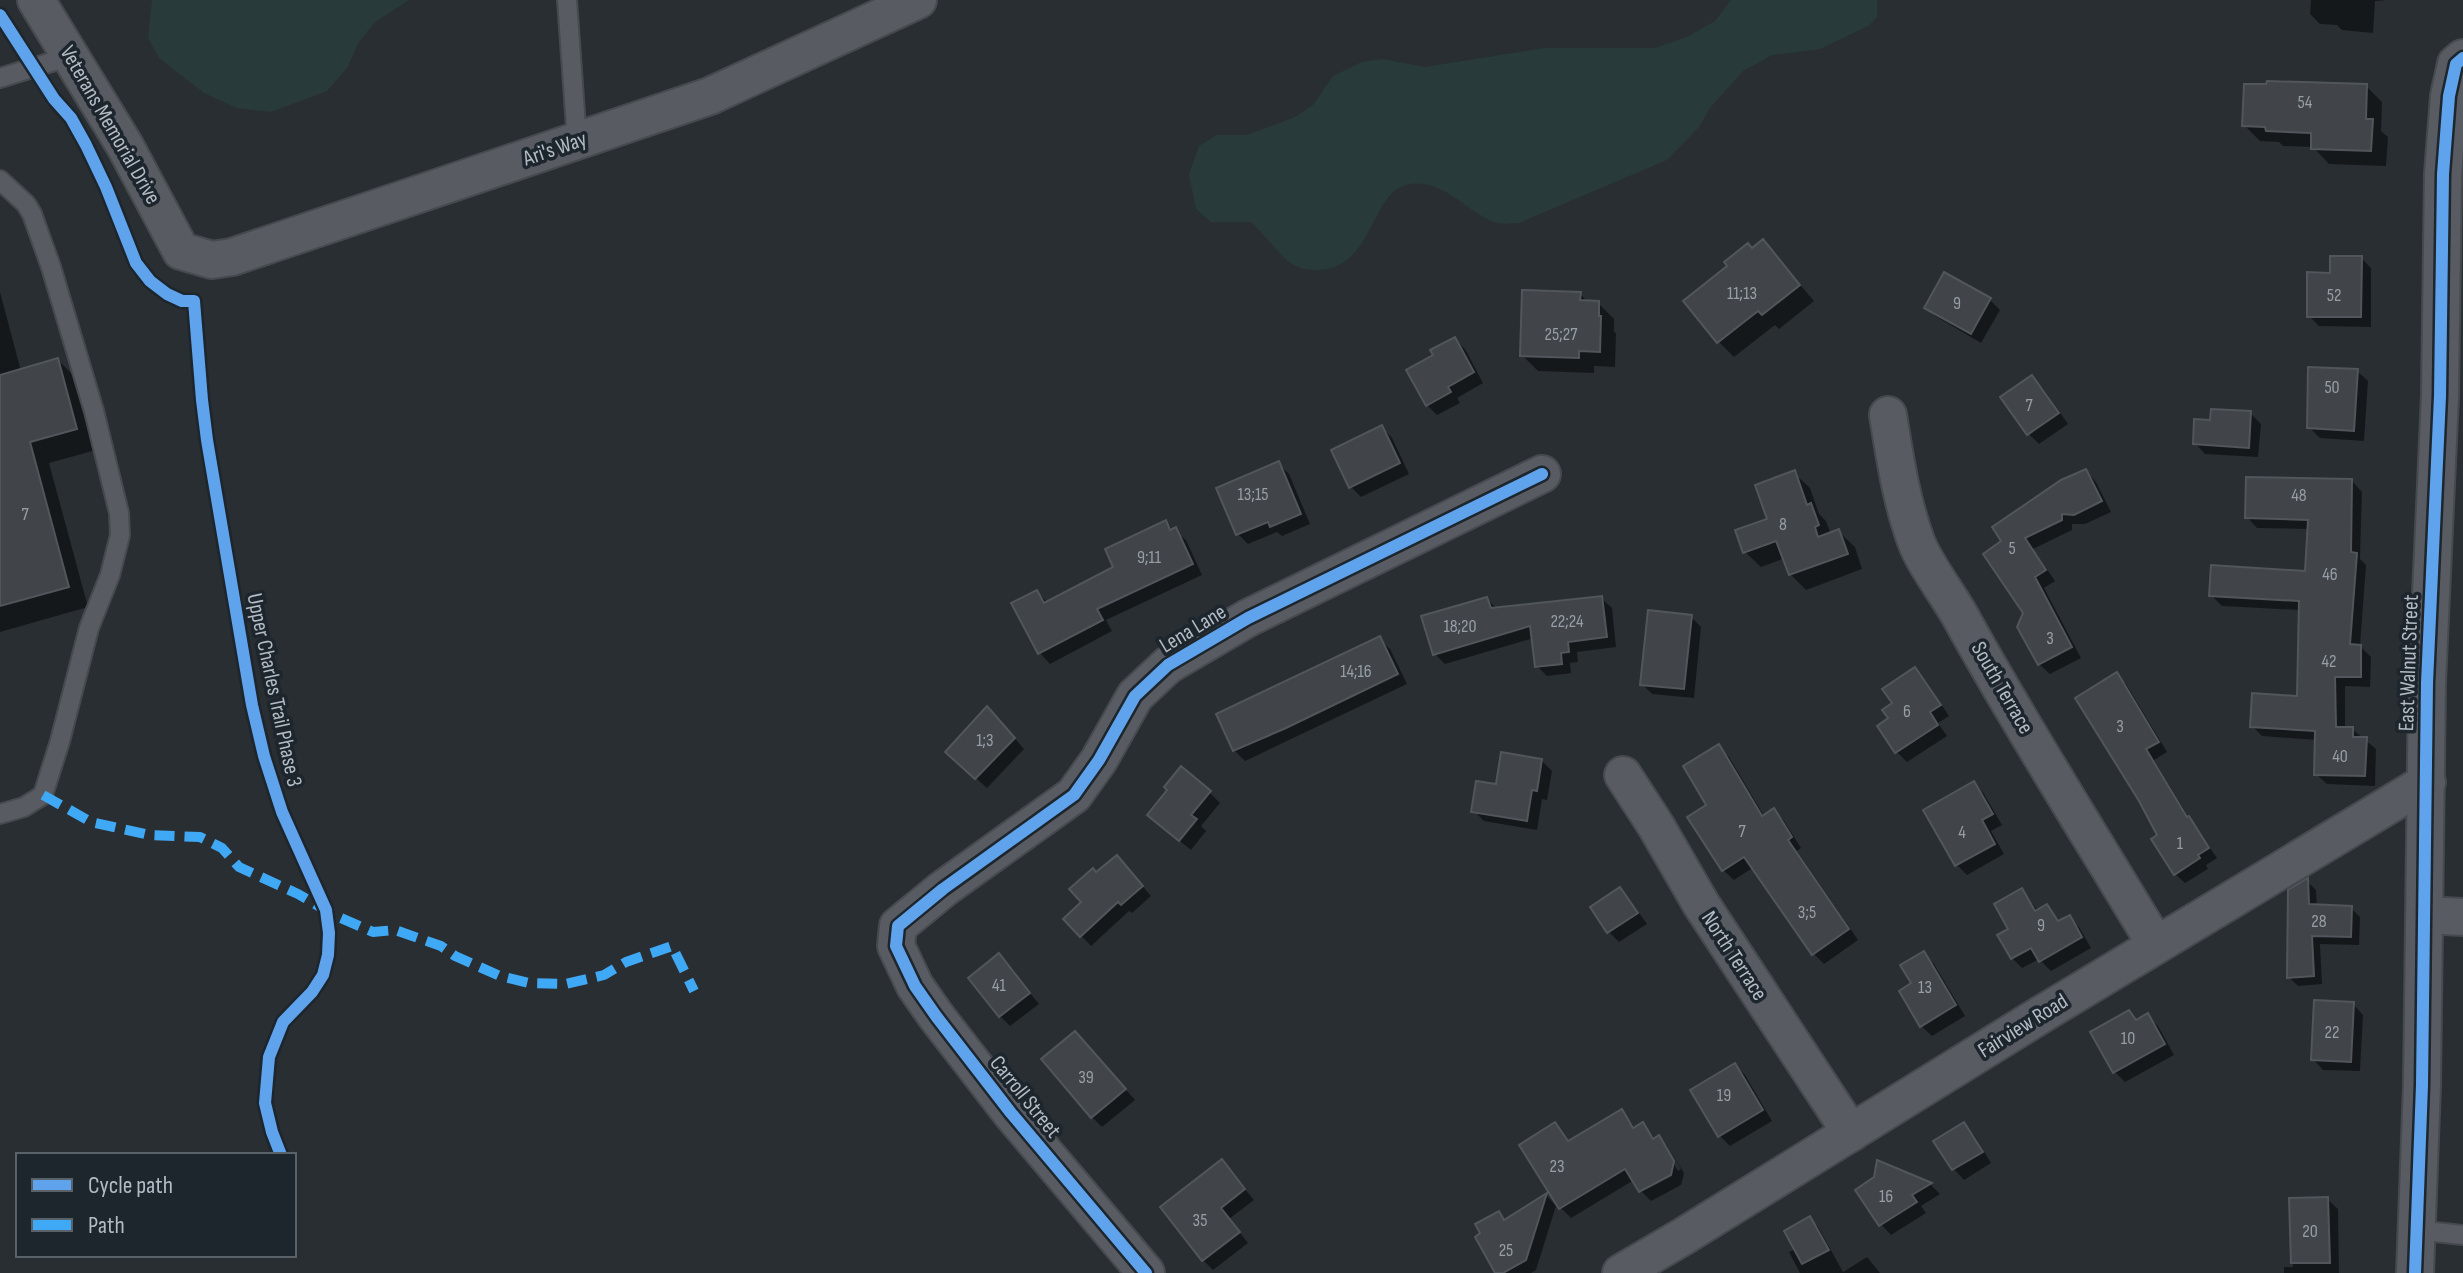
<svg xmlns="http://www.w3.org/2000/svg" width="2463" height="1273" font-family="'Sofia Sans Condensed',sans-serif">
	<rect width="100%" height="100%" fill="#292e33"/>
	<!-- green -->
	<g fill="#293a3a">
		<polygon points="152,0 409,0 375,22 359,42 347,68 327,91 271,112 237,108 204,93 159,58 148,38"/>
		<path d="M1731,0h146v17l-9,9 -48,23 -48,6 -29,16 -33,37 -11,19 -32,33 -148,63c-8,0 -18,2 -25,-1 -29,-11 -53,-46 -88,-37 -36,9 -33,84 -88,85 -12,0 -19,-1 -29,-8 -10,-8 -27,-30 -38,-40h-40l-15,-13 -7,-35 10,-28 18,-11h30l48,-18 18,-12 20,-29 29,-14 20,-3 43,8 120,-19h110l32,-11 28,-16z"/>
	</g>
	<!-- shadow -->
	<g fill="#0007">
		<polygon points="2311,0 2387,0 2375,1 2373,33 2342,30 2337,25 2320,24 2310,14"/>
		<polygon points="2366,86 2382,102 2381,131 2388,137 2386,166 2329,164 2313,147 2283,146 2279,142 2260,141 2244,125"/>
		<polygon points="1763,242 1814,301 1779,329 1775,325 1734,357 1719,342 1752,250"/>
		<polygon points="2361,258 2371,268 2371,327 2319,326 2309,316 2332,275"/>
		<polygon points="0,292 21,371 58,360 78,380 96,450 49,463 88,607 0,632"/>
		<polygon points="1580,294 1588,302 1598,303 1614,319 1614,331 1616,334 1615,367 1594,366 1594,373 1538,371 1522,355"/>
		<polygon points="1990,300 2000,310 1981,343 1937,317 1926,307"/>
		<polygon points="1455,339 1465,349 1483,383 1457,398 1460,403 1437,415 1427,405 1436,356"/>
		<polygon points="2357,371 2368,381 2364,441 2320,438 2309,427"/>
		<polygon points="2032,377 2042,387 2068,424 2039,444 2029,434 2003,398"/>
		<polygon points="2250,413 2261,424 2258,457 2205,454 2195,443"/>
		<polygon points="1382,427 1392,438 1409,474 1361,497 1351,487"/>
		<polygon points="1279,464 1289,474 1310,524 1282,536 1277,532 1248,544 1238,534"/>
		<polygon points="2086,471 2096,482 2111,512 2085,524 2072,524 2072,530 2033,549 2055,581 2044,588 2081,658 2050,674 2039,664 2004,542"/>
		<polygon points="1794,473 1810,488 1819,514 1826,521 1831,534 1839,532 1855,547 1862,569 1806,590 1790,574 1785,558 1761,567 1745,552 1770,520"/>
		<polygon points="2352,481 2362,492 2360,559 2366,565 2360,646 2371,657 2370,687 2345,686 2345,729 2352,729 2376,749 2375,786 2327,784 2316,774 2317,740 2262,736 2252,726 2299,698 2300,610 2222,606 2211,595 2307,573 2310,529 2257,528 2247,517"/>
		<polygon points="1165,523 1186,540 1202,575 1106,620 1112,631 1050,664 1040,653 1014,604 1037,592 1048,603 1116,568"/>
		<polygon points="1601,598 1612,608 1616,647 1577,652 1578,662 1570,663 1571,673 1547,676 1537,666 1534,638 1445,664 1435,654 1487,599 1498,610"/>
		<polygon points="1691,617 1701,627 1694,698 1652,694 1642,684"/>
		<polygon points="1379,639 1390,649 1407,684 1245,761 1234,750"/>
		<polygon points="1915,670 1925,680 1949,716 1938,723 1947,736 1907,762 1897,752 1880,726 1891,718 1894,704"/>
		<polygon points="2117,675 2126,684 2167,752 2154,760 2191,821 2217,858 2206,865 2208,869 2185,883 2175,874"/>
		<polygon points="998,719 1024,749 987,788 958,762"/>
		<polygon points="1718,747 1729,757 1764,816 1774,810 1784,821 1801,848 1797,851 1858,940 1824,964 1813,953 1754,867 1734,880 1723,870 1709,806"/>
		<polygon points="1541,760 1552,771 1547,800 1542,799 1537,830 1484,821 1474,811 1497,787"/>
		<polygon points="1974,783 1984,794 2002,825 1991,831 2004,854 1967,875 1957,865 1926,811"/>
		<polygon points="1210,793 1220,803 1201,826 1206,831 1191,850 1160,825"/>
		<polygon points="1126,867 1151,896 1132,913 1129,911 1091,946 1066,919 1084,903 1097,874"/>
		<polygon points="2307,881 2316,890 2317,907 2351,908 2360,917 2359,945 2320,944 2322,984 2298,986 2289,977"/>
		<polygon points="1620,890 1630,900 1647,924 1619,942 1609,932"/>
		<polygon points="2021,890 2038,911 2047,906 2061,922 2069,917 2079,927 2091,948 2051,971 2039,959 2022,968 2012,958 2011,929"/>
		<polygon points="1924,954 1934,964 1965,1016 1932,1036 1921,1026 1913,984"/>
		<polygon points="999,956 1039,1004 1010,1026 1000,1016"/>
		<polygon points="2353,1004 2363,1015 2360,1071 2323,1070 2313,1059"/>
		<polygon points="2129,1012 2138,1021 2148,1016 2158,1026 2174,1055 2125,1082 2115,1072"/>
		<polygon points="1085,1044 1135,1100 1102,1127 1092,1117"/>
		<polygon points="1735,1065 1745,1075 1772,1121 1730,1146 1719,1135"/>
		<polygon points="1622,1112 1636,1129 1643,1125 1656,1140 1659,1138 1668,1147 1664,1147 1678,1171 1681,1169 1669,1148 1684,1173 1681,1185 1651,1201 1641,1191 1634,1180 1571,1218 1561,1208 1521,1146 1555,1124 1570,1142"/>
		<polygon points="1963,1125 1974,1135 1991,1163 1964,1180 1954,1169 1936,1142"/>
		<polygon points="1222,1162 1254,1200 1229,1219 1248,1243 1213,1270 1203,1260"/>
		<polygon points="1879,1162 1931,1185 1940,1194 1921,1206 1926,1213 1891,1235 1881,1224 1876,1178"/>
		<polygon points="1547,1196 1556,1206 1536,1270 1531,1273 1497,1273 1498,1214 1506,1221"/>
		<polygon points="2327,1199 2338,1209 2339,1273 2284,1273 2284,1267 2293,1267 2291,1200"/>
		<polygon points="1810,1219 1818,1227 1843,1272 1867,1257 1880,1273 1800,1273 1789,1252 1796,1249"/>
	</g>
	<!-- building -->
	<g fill="#41454a" stroke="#50565b" stroke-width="2">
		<polygon points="2267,81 2367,84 2366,119 2373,119 2371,151 2311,149 2311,133 2266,131 2265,127 2242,126 2244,84 2266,84"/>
		<polygon points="1763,239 1800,285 1762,315 1758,311 1717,343 1683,301 1727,266 1724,262 1748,243 1752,248"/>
		<polygon points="2330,256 2362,256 2361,317 2307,317 2307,272 2330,273"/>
		<polygon points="1944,272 1991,298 1971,334 1924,308"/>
		<polygon points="1522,290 1581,292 1580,300 1599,301 1599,316 1601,316 1600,352 1579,351 1579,358 1520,356"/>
		<polygon points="1455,337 1474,372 1448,387 1451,392 1426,406 1406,370 1433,355 1430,350"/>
		<polygon points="58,358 77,429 30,442 69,587 0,606 0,375"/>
		<polygon points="2308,367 2358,369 2354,431 2307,428"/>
		<polygon points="2032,375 2059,413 2027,435 2000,397"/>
		<polygon points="2211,409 2251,411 2249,448 2193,444 2194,419 2210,420"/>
		<polygon points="1382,425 1400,463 1349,488 1331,450"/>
		<polygon points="1279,461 1301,514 1270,527 1268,522 1236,535 1216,488"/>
		<polygon points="2086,469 2102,501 2074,515 2062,514 2062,520 2025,538 2046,570 2035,577 2072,647 2038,665 2017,627 2023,613 1983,554 2001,541 1992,527 2061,480"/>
		<polygon points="1795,470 1807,505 1811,503 1819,525 1815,527 1818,537 1839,529 1848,554 1789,575 1776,541 1743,553 1735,530 1767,519 1755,485"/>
		<polygon points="2246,477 2352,479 2351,552 2357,553 2350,644 2361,645 2361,677 2335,677 2336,727 2353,727 2353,737 2367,737 2365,776 2314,775 2315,731 2250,727 2252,693 2297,696 2299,601 2209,596 2211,565 2305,571 2308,520 2245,518"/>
		<polygon points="1166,520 1170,530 1176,527 1193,564 1097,609 1103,620 1038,654 1011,603 1037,590 1044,603 1113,567 1105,549"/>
		<polygon points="1602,596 1607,637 1568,642 1569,652 1561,653 1562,664 1535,667 1530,626 1433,655 1421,616 1487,597 1491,608"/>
		<polygon points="1648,610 1692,615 1684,689 1640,685"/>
		<polygon points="1380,636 1398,674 1286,728 1233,751 1216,714"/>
		<polygon points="1915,667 1941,705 1930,712 1938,725 1895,753 1877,726 1888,718 1882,710 1892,703 1882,689"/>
		<polygon points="2117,672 2159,742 2146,749 2187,817 2189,816 2209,848 2198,855 2200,858 2174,875 2151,839 2157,835 2139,801 2075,698"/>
		<polygon points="987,706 1015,738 975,779 945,752"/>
		<polygon points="1719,744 1762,816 1774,808 1792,837 1788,840 1849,929 1812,955 1744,857 1722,871 1687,817 1706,805 1683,766"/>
		<polygon points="1501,752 1542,759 1537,791 1532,790 1527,821 1471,812 1476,781 1496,784"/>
		<polygon points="1181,766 1211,791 1191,815 1197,819 1179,841 1147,815 1167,790 1164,787"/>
		<polygon points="1974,781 1993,814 1982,820 1995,844 1955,866 1923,810"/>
		<polygon points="1117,855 1143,886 1121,905 1118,902 1080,937 1063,919 1081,902 1069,889 1093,868 1096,872"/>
		<polygon points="2308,878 2309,904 2352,906 2351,937 2312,936 2314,976 2287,978 2288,890"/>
		<polygon points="1620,887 1638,913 1607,933 1590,907"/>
		<polygon points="2022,888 2035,911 2047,904 2058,921 2070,915 2082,937 2039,962 2031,948 2011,959 1997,935 2008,929 1994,904"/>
		<polygon points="1924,951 1956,1005 1920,1027 1899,991 1911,983 1900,965"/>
		<polygon points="999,953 1030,993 999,1017 968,978"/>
		<polygon points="2314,1000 2354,1002 2351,1062 2311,1060"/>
		<polygon points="2129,1010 2136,1020 2148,1013 2165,1044 2113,1073 2090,1032"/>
		<polygon points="1075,1031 1126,1089 1091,1118 1041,1059"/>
		<polygon points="1735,1063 1763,1110 1718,1137 1690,1090"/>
		<polygon points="1622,1109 1633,1128 1643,1122 1653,1139 1659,1135 1674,1161 1671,1175 1639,1192 1625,1169 1559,1209 1519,1145 1555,1122 1568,1141"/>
		<polygon points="1964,1122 1983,1152 1952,1170 1933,1141"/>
		<polygon points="1222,1159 1245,1189 1221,1208 1240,1232 1202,1261 1160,1207"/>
		<polygon points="1877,1160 1932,1183 1912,1195 1917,1202 1879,1226 1855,1190 1874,1177"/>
		<polygon points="1547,1193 1526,1260 1503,1273 1495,1273 1475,1237 1480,1233 1475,1224 1499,1211 1504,1220"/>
		<polygon points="2328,1197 2330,1263 2291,1263 2289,1198"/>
		<polygon points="1810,1216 1829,1250 1802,1264 1784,1231"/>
	</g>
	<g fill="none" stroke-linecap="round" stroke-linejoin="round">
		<!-- service casing -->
		<g stroke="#464a4e" stroke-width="22">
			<g id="service">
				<polyline points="567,0 577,141"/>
				<polyline points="0,78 71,56"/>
				<polyline points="0,180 26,204 32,214 51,267 94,411 119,513 120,535 110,575 89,628 60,741 43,795 24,807 0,814"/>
				<polyline points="2416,1230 2463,1235"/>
			</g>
		</g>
		<!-- minor casing -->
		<g stroke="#464a4e" stroke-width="40">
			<g id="minor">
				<polyline points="36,0 125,146 181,251 212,260 232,257 710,96 918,0"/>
				<path d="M1888,415c7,43 13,85 28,126 9,25 36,58 49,84 60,108 127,213 191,320"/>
				<polyline points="1623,775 1656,826 1701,904 1851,1133"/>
				<polyline points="2425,915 2463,917"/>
				<polyline points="1146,1273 1011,1113 936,1016 915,986 896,946 898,926 943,889 1074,795 1099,760 1135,696 1168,665 1248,618 1542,474"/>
				<polyline points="1621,1273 1684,1236 2042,1014 2427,782"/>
				<polyline points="2415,1273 2422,1085 2427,683 2440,396 2443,174 2449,96 2456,64 2463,58"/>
			</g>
		</g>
		<!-- service -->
		<use href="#service" stroke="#585c62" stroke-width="18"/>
		<!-- minor -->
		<use href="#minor" stroke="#585c62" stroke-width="36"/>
		<!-- quiet -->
		<polyline stroke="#3fa9f5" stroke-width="10" stroke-dasharray="20 10" stroke-linecap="butt" points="43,795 91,822 150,835 200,837 222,848 239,867 298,894 334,915 373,932 395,930 441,946 455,956 500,976 529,983 565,984 604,975 626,962 672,946 694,991"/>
		<!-- cycleway casing -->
		<g stroke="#1d252d" stroke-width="17">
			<g id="cycleway">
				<polyline points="0,15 54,99 71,118 86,145 106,187 136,263 150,281 167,294 182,301 194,301 202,400 207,440 252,705 264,756 282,812 326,910 329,933 328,955 323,975 312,992 283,1022 269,1057 265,1103 272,1132 281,1155"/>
				<polyline points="1146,1273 1011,1113 936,1016 915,986 896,946 898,926 943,889 1074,795 1099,760 1135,696 1168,665 1248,618 1542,474"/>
				<polyline points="2415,1273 2422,1085 2427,683 2440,396 2443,174 2449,96 2456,64 2463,58"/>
			</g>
		</g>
		<!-- cycleway -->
		<use href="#cycleway" stroke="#60a3ed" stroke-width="12"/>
	</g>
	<g text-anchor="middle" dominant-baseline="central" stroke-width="7" stroke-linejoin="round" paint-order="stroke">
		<!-- number labels -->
		<g font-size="18" fill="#969ea6">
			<text x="2305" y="102">54</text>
			<text x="1742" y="293">11;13</text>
			<text x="2334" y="295">52</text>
			<text x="1957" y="303">9</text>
			<text x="1561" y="334">25;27</text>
			<text x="2332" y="387">50</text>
			<text x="2029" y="405">7</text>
			<text x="1253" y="494">13;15</text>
			<text x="2299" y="495">48</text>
			<text x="25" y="514">7</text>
			<text x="1783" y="524">8</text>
			<text x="2012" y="548">5</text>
			<text x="1149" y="557">9;11</text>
			<text x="2330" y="574">46</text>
			<text x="1567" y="621">22;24</text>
			<text x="1460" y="626">18;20</text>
			<text x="2050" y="638">3</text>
			<text x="2329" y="661">42</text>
			<text x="1356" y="671">14;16</text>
			<text x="1907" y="711">6</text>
			<text x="2120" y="726">3</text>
			<text x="985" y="740">1;3</text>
			<text x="2340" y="756">40</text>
			<text x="1742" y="831">7</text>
			<text x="1962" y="832">4</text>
			<text x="2180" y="843">1</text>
			<text x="1807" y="912">3;5</text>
			<text x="2319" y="921">28</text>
			<text x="2041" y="925">9</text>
			<text x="999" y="985">41</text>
			<text x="1925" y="987">13</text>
			<text x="2332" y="1032">22</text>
			<text x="2128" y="1038">10</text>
			<text x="1086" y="1077">39</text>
			<text x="1724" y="1095">19</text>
			<text x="1557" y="1166">23</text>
			<text x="1886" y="1196">16</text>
			<text x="1200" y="1220">35</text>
			<text x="2310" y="1231">20</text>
			<text x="1506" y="1250">25</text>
		</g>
		<!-- street labels -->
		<g font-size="22" fill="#b3bbc4" stroke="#1d252d">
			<text transform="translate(110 125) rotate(60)">Veterans Memorial Drive</text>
			<text transform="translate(555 149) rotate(-19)">Ari's Way</text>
			<text transform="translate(1193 629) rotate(-31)">Lena Lane</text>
			<text transform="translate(2409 663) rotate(-88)">East Walnut Street</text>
			<text transform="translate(2002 688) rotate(60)">South Terrace</text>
			<text transform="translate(274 690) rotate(78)">Upper Charles Trail Phase 3</text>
			<text transform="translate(1734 956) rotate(57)">North Terrace</text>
			<text transform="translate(2023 1026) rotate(-32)">Fairview Road</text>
			<text transform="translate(1025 1097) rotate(51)">Carroll Street</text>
		</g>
	</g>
	<!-- legend -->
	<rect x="16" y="1153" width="280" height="104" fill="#1d252d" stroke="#596169" stroke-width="2"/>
	<rect x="32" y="1179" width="40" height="12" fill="#60a3ed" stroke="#596169" stroke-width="2"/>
	<text x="88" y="1193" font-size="24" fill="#b3bbc4">Cycle path</text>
	<rect x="32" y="1219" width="40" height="12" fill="#3fa9f5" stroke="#596169" stroke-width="2"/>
	<text x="88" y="1233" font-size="24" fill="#b3bbc4">Path</text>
</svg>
